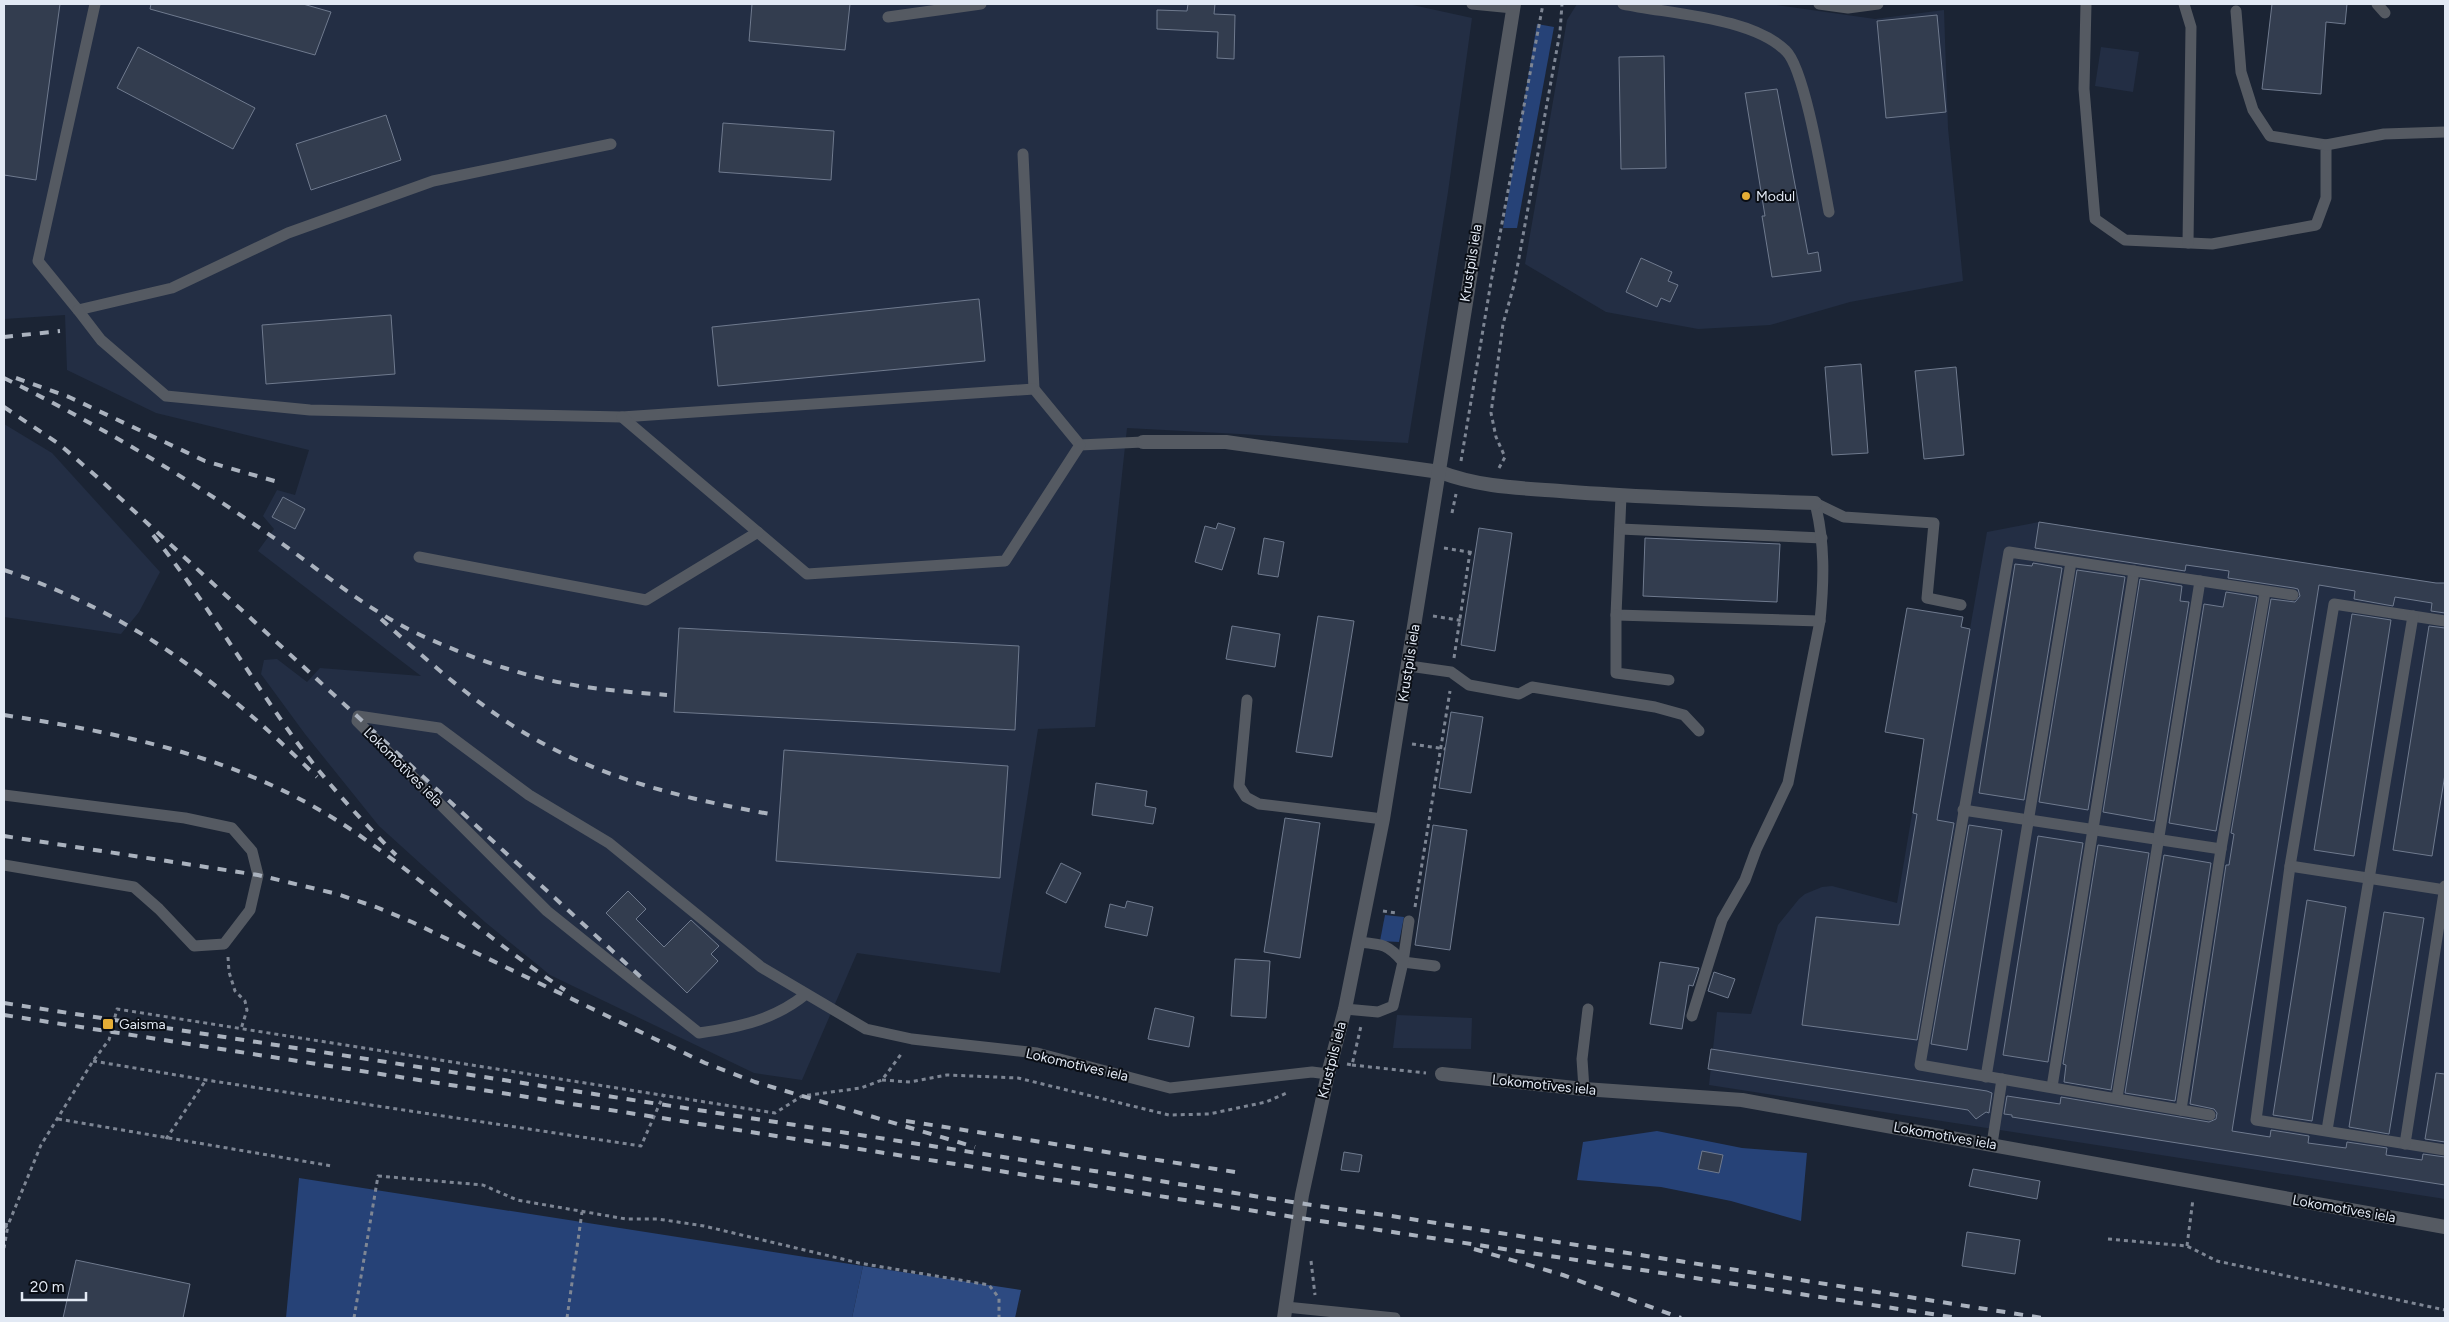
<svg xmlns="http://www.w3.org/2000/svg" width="2449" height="1322" font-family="Figtree,sans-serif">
	<rect width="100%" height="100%" fill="#1b2434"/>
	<!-- built -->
	<g fill="#232e44">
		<polygon points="4,4 1408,4 1472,18 1448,192 1408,443 1127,428 1095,727 1038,729 1000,973 857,953 802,1080 754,1073 550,975 485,922 379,826 305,734 261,674 264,660 277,659 307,682 320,668 421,676 258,551 274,529 263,516 277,490 295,495 309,450 156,413 67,370 65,315 4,319"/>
		<polygon points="1577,4 1769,4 1875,19 1944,10 1948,128 1963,281 1850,302 1770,325 1698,329 1606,312 1525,264 1567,20"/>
		<polygon points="2101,47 2139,52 2133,92 2095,86"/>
		<polygon points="4,424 52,453 160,572 139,612 121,634 4,617"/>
		<polygon points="2039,522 2445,584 2445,1199 1709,1085 1717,1012 1751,1014 1778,925 1799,899 1805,894 1822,887 1832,886 1897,903 1920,767 1945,771 1987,532"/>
		<polygon points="1397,1015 1472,1018 1471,1049 1393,1048"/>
	</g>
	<!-- green -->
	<g fill="#264277">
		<polygon points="1537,24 1554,27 1517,228 1503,228"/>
		<polygon points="1385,915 1404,917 1399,942 1380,941"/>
		<polygon points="1657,1131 1742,1148 1807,1153 1801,1221 1731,1201 1661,1187 1577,1180 1583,1142"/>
		<polygon points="299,1178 863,1266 852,1318 286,1318"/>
	</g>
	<!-- forest -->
	<polygon fill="#2d4a81" points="863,1266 1021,1290 1015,1318 852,1318"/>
	<!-- building -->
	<g fill="#333d4f" stroke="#6f7a8e">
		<polygon points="4,4 60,4 36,180 4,175"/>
		<polygon points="151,4 303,4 331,12 315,55 150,9"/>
		<polygon points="752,4 850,4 845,50 749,41"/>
		<polygon points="1188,4 1215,4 1214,14 1235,15 1234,59 1217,58 1218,32 1157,29 1157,10 1187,11"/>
		<polygon points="2272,4 2347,4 2345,24 2326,22 2321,94 2262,89"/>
		<polygon points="1937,15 1946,112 1886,118 1877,21"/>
		<polygon points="138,47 255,108 233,149 117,88"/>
		<polygon points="1664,56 1666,168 1621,169 1619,57"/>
		<polygon points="1777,89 1808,254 1818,252 1821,271 1772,277 1762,216 1765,216 1745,93"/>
		<polygon points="386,115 401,160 311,190 296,144"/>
		<polygon points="723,123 834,131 831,180 719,172"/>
		<polygon points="1641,258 1672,272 1668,281 1678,285 1670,302 1661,298 1657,307 1626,292"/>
		<polygon points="979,299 985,361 718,386 712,327"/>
		<polygon points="391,315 395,374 266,384 262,325"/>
		<polygon points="1861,364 1868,453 1832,455 1825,367"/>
		<polygon points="1956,367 1964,455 1924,459 1915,371"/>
		<polygon points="283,497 305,509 295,529 272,517"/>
		<polygon points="2039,522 2436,583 2445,583 2445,613 2431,611 2432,603 2395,597 2393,606 2354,599 2355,591 2319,585 2232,1131 2270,1137 2271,1130 2309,1136 2308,1143 2346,1148 2347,1142 2387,1148 2386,1155 2422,1160 2423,1154 2445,1157 2445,1185 2012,1117 2012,1115 2004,1114 2007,1096 2060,1104 2061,1097 2209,1122 2216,1119 2217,1113 2214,1109 2190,1104 2226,865 2229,865 2234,834 2231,833 2271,599 2295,602 2300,596 2298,589 2294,588 2228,578 2229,571 2186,565 2185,571 2035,548"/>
		<polygon points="1218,523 1235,528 1222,570 1195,562 1205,526 1216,529"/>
		<polygon points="1479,528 1512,533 1495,651 1461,645"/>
		<polygon points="1264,538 1284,542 1278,577 1258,574"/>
		<polygon points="1645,538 1780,544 1777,602 1643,596"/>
		<polygon points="2033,563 2062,568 2024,800 1979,793 2015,564 2032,566"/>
		<polygon points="2077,570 2125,577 2088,810 2039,802"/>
		<polygon points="2140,579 2182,586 2180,601 2189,602 2154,821 2103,812"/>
		<polygon points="2226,592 2257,597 2216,831 2169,823 2204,604 2223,607"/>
		<polygon points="1907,608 1963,617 1961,627 1970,629 1937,820 1954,823 1917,1040 1802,1025 1816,917 1899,925 1917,814 1913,813 1924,739 1885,732"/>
		<polygon points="2352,614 2391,620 2354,856 2314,850"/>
		<polygon points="1318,616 1354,621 1332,757 1296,752"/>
		<polygon points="1232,626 1280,634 1275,667 1226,659"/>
		<polygon points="2429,626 2445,628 2445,774 2432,856 2393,850"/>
		<polygon points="679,628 1019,646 1015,730 674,712"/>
		<polygon points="1451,712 1483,717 1471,793 1439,788"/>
		<polygon points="784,750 1008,766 1000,878 776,861"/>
		<polygon points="1096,783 1147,791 1145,806 1156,808 1153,824 1092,815"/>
		<polygon points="1285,818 1320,823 1300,958 1264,952"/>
		<polygon points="1433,825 1467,830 1450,950 1415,945"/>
		<polygon points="1969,825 2002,830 1967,1050 1931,1044"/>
		<polygon points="2038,836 2083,843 2048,1062 2003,1055"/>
		<polygon points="2098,845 2149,853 2111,1090 2064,1082 2066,1065 2063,1064"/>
		<polygon points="2164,855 2211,863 2175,1101 2125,1093"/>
		<polygon points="1061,863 1081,873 1066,903 1046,893"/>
		<polygon points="628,891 646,909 636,919 664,947 691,920 719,946 711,954 718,961 687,993 606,913"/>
		<polygon points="2307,900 2346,907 2312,1121 2273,1115"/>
		<polygon points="1127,901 1153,907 1147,936 1105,927 1110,904 1125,908"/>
		<polygon points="2384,912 2424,918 2389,1134 2349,1127"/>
		<polygon points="1235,959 1270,961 1266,1018 1231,1016"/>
		<polygon points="1660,962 1699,968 1693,986 1689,985 1682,1029 1650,1024"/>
		<polygon points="1714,972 1735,979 1728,998 1708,991"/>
		<polygon points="1155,1008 1194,1017 1189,1047 1148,1039"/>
		<polygon points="1711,1049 1987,1091 1992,1093 1989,1113 1986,1112 1976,1119 1968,1110 1708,1069"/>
		<polygon points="2436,1073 2445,1074 2445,1142 2425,1139"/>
		<polygon points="1702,1151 1723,1155 1719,1173 1698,1169"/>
		<polygon points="1344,1152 1362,1155 1359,1172 1341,1170"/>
		<polygon points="1973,1169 2040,1181 2037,1199 1969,1186"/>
		<polygon points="1967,1232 2020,1240 2015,1274 1962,1266"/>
		<polygon points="76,1260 190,1284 183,1318 63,1318"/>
	</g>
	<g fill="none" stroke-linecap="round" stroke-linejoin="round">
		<!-- path -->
		<g stroke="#7e8694" stroke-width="3" stroke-dasharray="4 4" stroke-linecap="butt">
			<polyline points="1461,461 1491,282 1543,4"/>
			<polyline points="1499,468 1505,457 1496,437 1491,413 1503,324 1514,285 1560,32 1562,4"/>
			<polyline points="1452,513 1456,494"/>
			<polyline points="1444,548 1475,553"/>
			<polyline points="1433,616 1464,621"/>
			<polyline points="1454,658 1470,552"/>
			<polyline points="1412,744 1445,749"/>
			<polyline points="1415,907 1450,691"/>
			<polyline points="1383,911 1396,913"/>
			<polyline points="228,957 229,972 235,991 245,1001 247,1010 241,1029"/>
			<polyline points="93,1061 206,1080 641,1146 664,1094"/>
			<polyline points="1347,1064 1352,1065 1361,1026"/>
			<polyline points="1352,1065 1426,1073"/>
			<polyline points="882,1080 910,1082 947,1075 1018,1078 1169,1115 1209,1114 1266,1102 1289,1092"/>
			<polyline points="58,1119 332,1166"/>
			<polyline points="166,1139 206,1080"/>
			<polyline points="4,1224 8,1225 4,1248"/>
			<polyline points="4,1228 8,1225 41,1145 93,1061 109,1040 117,1009 775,1113 802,1096 861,1088 882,1080 902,1053"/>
			<polyline points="2108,1239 2187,1246 2217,1261 2445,1310"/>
			<polyline points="2187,1246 2193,1199"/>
			<polyline points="1311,1261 1315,1295"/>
			<polyline points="354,1318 378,1176 483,1185 517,1200 626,1219 658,1219 704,1226 859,1263 989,1285 999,1298 999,1318"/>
			<polyline points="567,1318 582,1212"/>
		</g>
		<!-- service -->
		<g stroke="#555a62" stroke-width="11">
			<polyline points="95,4 38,261 78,310 172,288 288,233 433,181 611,144"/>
			<polyline points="1472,4 1513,8"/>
			<path d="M1623,4c47,10 129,13 163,47 19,18 37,130 43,161"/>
			<polyline points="1819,4 1848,8 1878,4"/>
			<polyline points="2086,4 2084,89 2095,219 2125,240 2212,244 2316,225 2326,198 2326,145 2270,136 2253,110 2241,72 2236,11"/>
			<polyline points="2184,4 2191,27 2188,243"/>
			<polyline points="2377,4 2385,13"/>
			<polyline points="888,17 981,4"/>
			<polyline points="2326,145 2384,134 2445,132"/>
			<polyline points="1023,154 1034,389"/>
			<polyline points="78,310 101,340 166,396 310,410 622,417 1034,389 1080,445 1143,442"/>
			<polyline points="622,417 807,574 1005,561 1080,445"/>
			<polyline points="1621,496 1616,615 1820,621"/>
			<polyline points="1815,503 1844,517 1934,523 1927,598 1961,605"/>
			<polyline points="1620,529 1822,538"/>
			<polyline points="419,557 646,600 758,532"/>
			<polyline points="1616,615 1616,673 1669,680"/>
			<polyline points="2445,621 2334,604 2290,866 2256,1120 2445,1150"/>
			<polyline points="1409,666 1451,672 1469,685 1519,694 1532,687 1655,707 1684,715 1699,731"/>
			<polyline points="1247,700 1239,786 1246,797 1259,804 1383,819"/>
			<polyline points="4,795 185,818 232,828 252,851 258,875 250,910 224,944 194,946 159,909 134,887 4,865"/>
			<polyline points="1963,810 2221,849"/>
			<polyline points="2290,866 2445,890"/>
			<polyline points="1409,921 1403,962 1435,966"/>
			<path d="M806,994c-32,26 -66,33 -107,39l-152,-122 -190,-190 1,-5 81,12 90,67 80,48 152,124 105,62 46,10 125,14 133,35 142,-16 16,2"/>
			<path d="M1345,1009l33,3 15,-6 10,-44c-15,-18 -22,-18 -44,-20"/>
			<path d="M1692,1016l30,-96 23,-40 11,-30 32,-67 32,-162c4,-40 5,-79 -5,-118"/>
			<polyline points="1986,1077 2071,562"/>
			<polyline points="2052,1087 2134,571"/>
			<polyline points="1584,1089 1582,1059 1588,1009"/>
			<polyline points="2117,1098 2200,581"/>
			<polyline points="2181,1110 2221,849 2265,592"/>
			<polyline points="2210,1115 1920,1065 2009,552 2293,595"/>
			<polyline points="2327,1130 2413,616"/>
			<polyline points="1992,1144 2002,1079"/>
			<polyline points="2405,1144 2445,886"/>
			<polyline points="1286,1307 1395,1318"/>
		</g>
		<!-- minor -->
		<g stroke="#555a62" stroke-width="14">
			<path d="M1143,442h83l214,30c39,15 79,16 120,19 85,7 170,9 255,12"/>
			<polyline points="1442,1074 1584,1089 1742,1100 2445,1227"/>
		</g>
		<!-- tertiary -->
		<polyline stroke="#555a62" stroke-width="14" points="1284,1318 1302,1195 1328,1074 1345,1009 1383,819 1514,4"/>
		<!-- rail -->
		<g stroke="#aab2be" stroke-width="4" stroke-dasharray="9 9" stroke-linecap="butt">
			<polyline points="4,337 60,331"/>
			<path d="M4,378c91,45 179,97 263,155 52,36 101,79 160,105 43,19 89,36 136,45 34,7 69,9 104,12"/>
			<polyline points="16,378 69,397 205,461 278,482"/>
			<polyline points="4,407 59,444 96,476 644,980"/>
			<path d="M153,535c52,65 94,138 143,206 30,41 64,78 100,114"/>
			<path d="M4,570c132,45 215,111 313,207"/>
			<path d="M381,619c39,35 79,71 123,101 82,55 171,77 266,94"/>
			<path d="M4,715c128,20 246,44 355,120 70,49 133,108 206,155"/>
			<polyline points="4,836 258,875 337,894 376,907 412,922 705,1063 755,1082 975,1147"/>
			<path d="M4,1003c363,56 726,112 1090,168 97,14 194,32 291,44l658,103"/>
			<polyline points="4,1015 1274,1214 1958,1318"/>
			<polyline points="906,1121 1235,1172"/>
			<polyline points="1474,1249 1563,1275 1681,1318"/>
		</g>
	</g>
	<!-- markers -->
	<g fill="#e5ad35" stroke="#090d14" stroke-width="2">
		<circle cx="1746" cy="196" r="5"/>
		<rect x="102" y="1018" width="12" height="12" rx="2.5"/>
	</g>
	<g text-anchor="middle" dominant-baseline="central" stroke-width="4" stroke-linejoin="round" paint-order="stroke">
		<!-- poi labels -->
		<g font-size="14" fill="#e2e9f4" stroke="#090d14" text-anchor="start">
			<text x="1756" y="196">Modul</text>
			<text x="119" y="1024">Gaisma</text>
		</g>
		<!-- street labels -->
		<g font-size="14" fill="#e2e9f4" stroke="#090d14">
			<text transform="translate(1471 263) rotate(-81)">Krustpils iela</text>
			<text transform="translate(1409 663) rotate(-81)">Krustpils iela</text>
			<text transform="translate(403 767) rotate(45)">Lokomotīves iela</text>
			<text transform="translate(1332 1060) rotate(-76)">Krustpils iela</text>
			<text transform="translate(1077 1065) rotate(13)">Lokomotīves iela</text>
			<text transform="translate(1544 1085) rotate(6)">Lokomotīves iela</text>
			<text transform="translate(1945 1136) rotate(10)">Lokomotīves iela</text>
			<text transform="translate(2344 1209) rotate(10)">Lokomotīves iela</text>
		</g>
	</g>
	<!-- border -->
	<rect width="2449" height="1322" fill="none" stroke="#e2e9f4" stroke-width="10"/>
	<!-- scale -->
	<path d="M22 1292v8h64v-8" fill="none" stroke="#e2e9f4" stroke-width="2.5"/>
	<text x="30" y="1292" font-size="15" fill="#e2e9f4" stroke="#090d14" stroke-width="4" paint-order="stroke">20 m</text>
</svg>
